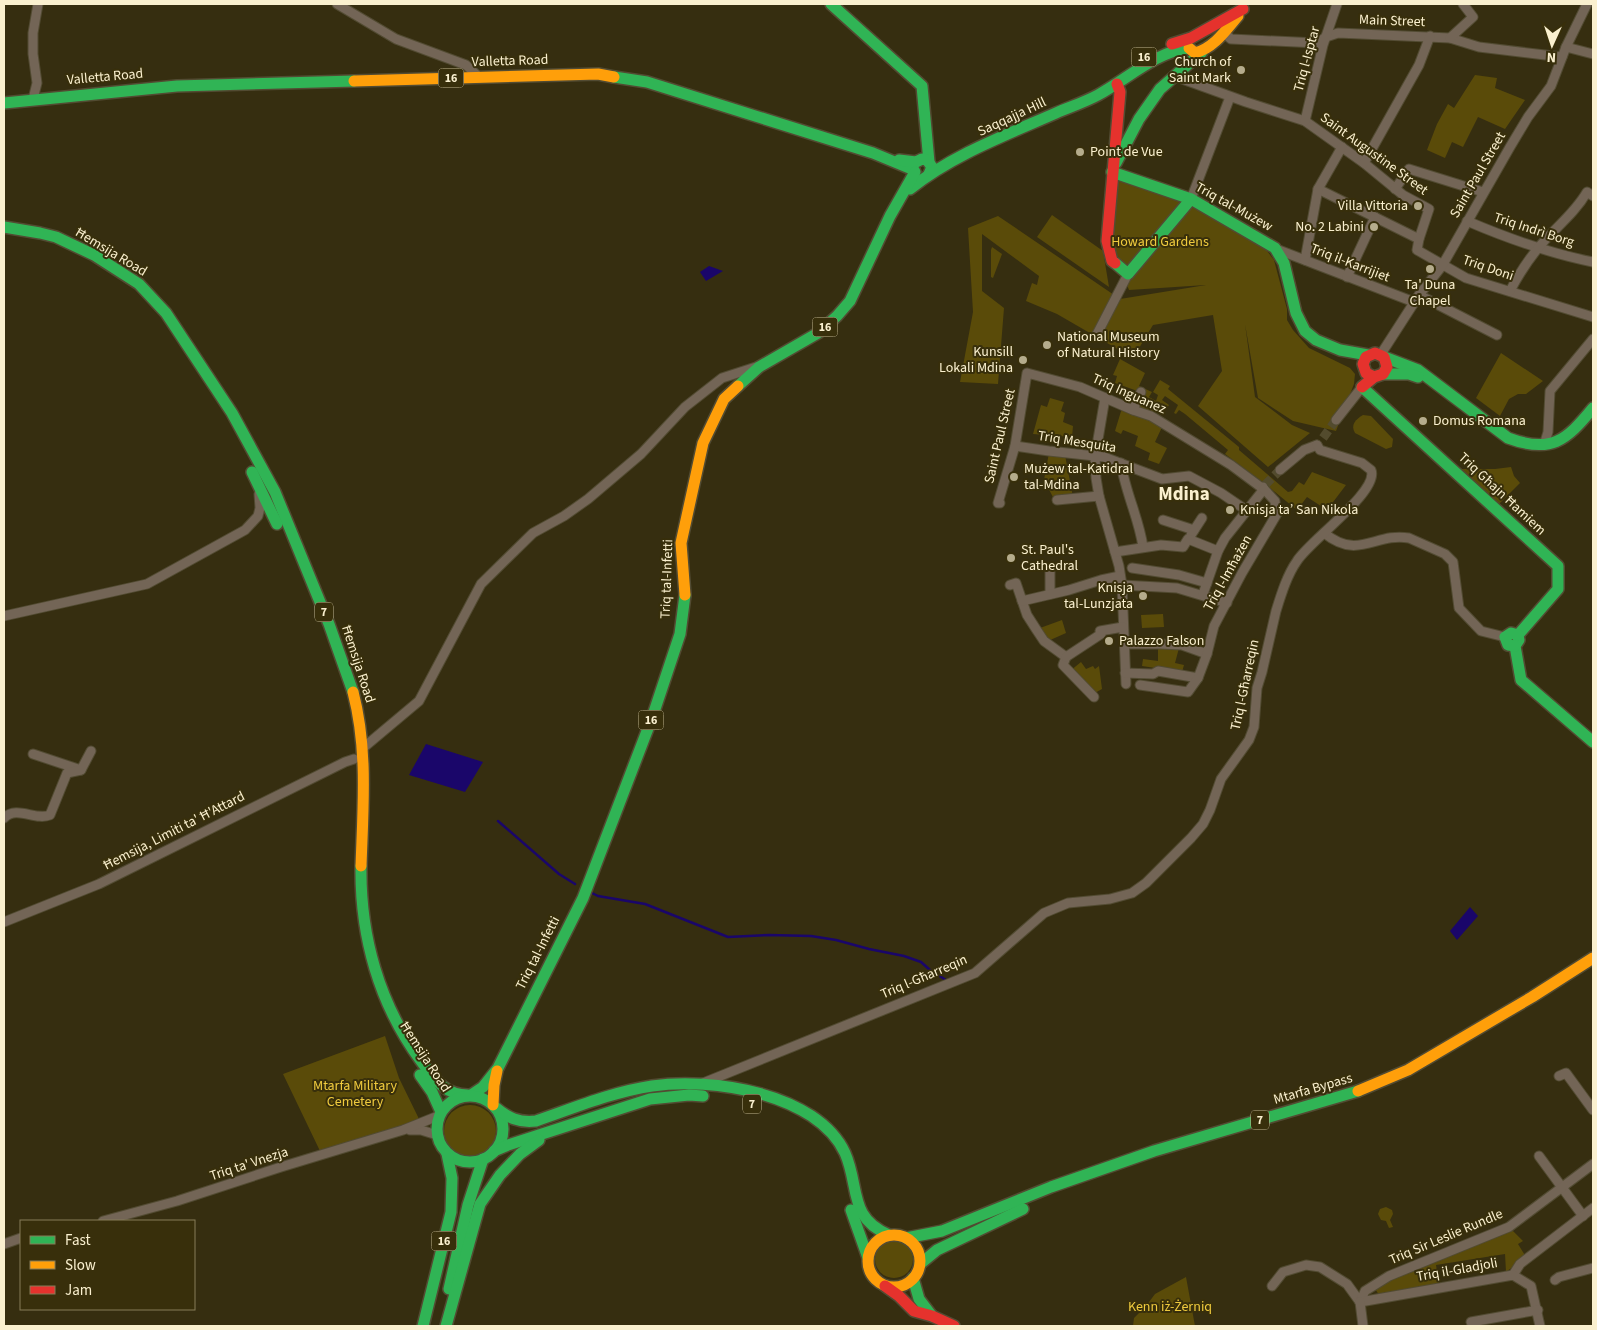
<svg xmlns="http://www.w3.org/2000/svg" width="1597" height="1330" font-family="'Source Sans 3',sans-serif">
	<rect width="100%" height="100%" fill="#362e10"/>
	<!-- green -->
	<g fill="#5a4b09">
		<polygon points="1475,75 1497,78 1495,88 1525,100 1505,129 1478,117 1463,147 1452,142 1445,158 1427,150 1437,124 1448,104 1454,108"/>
		<polygon points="1113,175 1192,205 1264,247 1274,260 1287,309 1287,320 1293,330 1309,348 1350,368 1355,374 1354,384 1336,431 1293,421 1258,398 1245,324 1255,397 1292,425 1310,433 1268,467 1198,406 1222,371 1213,315 1153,325 1133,358 1057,314 1026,301 1032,283 1037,285 1039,276 982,234 982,291 1004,308 998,384 960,382 973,312 968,228 998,216 1120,299 1206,285 1129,290 1110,242"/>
		<polygon points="1052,215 1103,251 1109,287 1037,237"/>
		<polygon points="992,247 1002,254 993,278 991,277 991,250"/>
		<polygon points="1501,353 1543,381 1526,394 1518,394 1509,399 1500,416 1476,398"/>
		<polygon points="1120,359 1145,373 1139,386 1152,392 1149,397 1156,401 1158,395 1153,392 1160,380 1170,386 1168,389 1239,447 1239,450 1288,492 1292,491 1299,482 1304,485 1312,472 1346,485 1327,510 1307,497 1297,510 1264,483 1225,454 1228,450 1185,414 1179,410 1176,414 1174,413 1178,405 1165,396 1162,400 1169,405 1167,408 1159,404 1153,415 1136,409 1143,393 1115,383 1117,376 1113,375"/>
		<polygon points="1050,398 1064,402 1061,411 1065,413 1063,422 1073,426 1072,437 1033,434 1041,405 1047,407"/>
		<polygon points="1122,408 1163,425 1155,442 1167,448 1159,464 1148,460 1150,453 1135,446 1138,436 1123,430 1121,434 1115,431"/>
		<path d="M1363,415l8,1 22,23 -1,8 -6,2 -31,-16c-5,-8 1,-14 8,-18z"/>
		<polygon points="1049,453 1065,455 1073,497 1054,499 1044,480"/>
		<polygon points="1511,467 1514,476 1520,483 1498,505 1456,469 1495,469"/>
		<polygon points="1163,614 1164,627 1142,628 1141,615"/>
		<polygon points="1062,620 1066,633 1048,641 1040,628"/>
		<polygon points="1158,646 1179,648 1175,663 1184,665 1182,672 1142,666 1143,659 1158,661"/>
		<polygon points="1081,662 1086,669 1093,666 1095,669 1099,666 1102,689 1093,694 1070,671"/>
		<polygon points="385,1036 399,1078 420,1121 320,1151 283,1074"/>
		<circle cx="470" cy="1131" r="26"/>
		<polygon points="1386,1207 1392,1210 1393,1214 1390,1220 1393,1227 1389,1228 1386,1221 1381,1220 1378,1214 1380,1209"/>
		<polygon points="1512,1230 1523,1241 1518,1244 1526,1257 1506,1272 1505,1254 1436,1265 1439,1284 1379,1295 1374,1287 1396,1277"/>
		<circle cx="894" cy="1259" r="19"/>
		<polygon points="1186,1277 1195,1326 1133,1326 1134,1318 1146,1306 1155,1294"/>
	</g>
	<!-- water -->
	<g fill="#1a066a">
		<polygon points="709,266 723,271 706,281 700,272"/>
		<polygon points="426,744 483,762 465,792 409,775"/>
		<polygon points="1470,907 1478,916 1457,940 1450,931"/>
	</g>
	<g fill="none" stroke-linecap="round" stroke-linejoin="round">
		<!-- stream -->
		<g stroke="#1a066a" stroke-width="2.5">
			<polyline points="498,821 559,874 575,884"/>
			<polyline points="592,893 598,896 645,904 728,937 769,935 811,936 836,940 869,949 904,956 921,962 930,970 946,980"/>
		</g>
		<!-- street-tunnel -->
		<g stroke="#534b2d" stroke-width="9" stroke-dasharray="9 4.5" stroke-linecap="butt">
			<polyline points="1323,438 1336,420"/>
			<polyline points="1265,485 1280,470"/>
		</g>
		<!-- street casing -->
		<g stroke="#524b32" stroke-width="11">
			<g id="street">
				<polyline points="337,4 396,39 466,65 479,77"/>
				<polyline points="1224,33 1231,39 1317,43 1326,37 1338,33 1450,38 1479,47 1562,57"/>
				<polyline points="1450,38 1473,17 1463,4"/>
				<polyline points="1566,47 1593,54"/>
				<polyline points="1174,76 1246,102 1305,121 1364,163 1403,195 1429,209 1419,239 1417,250 1466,278 1593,317"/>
				<polyline points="33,99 37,83 33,54 33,33 38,4"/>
				<polyline points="1305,121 1323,45 1337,4"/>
				<polyline points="1364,163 1419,65 1430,36"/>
				<polyline points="1318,189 1419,239"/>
				<polyline points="1395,189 1409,169 1483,192"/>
				<polyline points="1191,199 1230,97"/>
				<path d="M1467,221c42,18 81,32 126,41"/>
				<polyline points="1276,249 1414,302"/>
				<polyline points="1305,260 1318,189 1342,147"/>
				<polyline points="1347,277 1375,217"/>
				<path d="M1510,291c10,-19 21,-36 36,-52 14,-15 30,-28 41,-47l6,4"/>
				<polyline points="1419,295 1497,335"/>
				<polyline points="1096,336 1128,274"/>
				<polyline points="1381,354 1419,295 1442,266 1510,147 1528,117 1551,86 1566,47 1587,4"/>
				<polyline points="1105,398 1095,457 1096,478 1099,496 1119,566 1122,585 1126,684"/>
				<polyline points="1133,410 1141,392"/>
				<polyline points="1336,420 1362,387"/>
				<polyline points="1544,445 1548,432 1550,391 1593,339"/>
				<polyline points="1015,446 1049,451 1104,457 1162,479 1189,476 1221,493 1246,510"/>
				<path d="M1121,463c4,29 18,55 22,84"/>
				<polyline points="1280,470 1304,450 1317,445"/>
				<polyline points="1057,500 1099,496"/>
				<polyline points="1000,503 998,503 1015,446 1027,373 1080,387 1133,410 1151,416 1231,465 1262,488"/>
				<polyline points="1163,520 1194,530"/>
				<path d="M1324,533c35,28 51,-1 85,5l36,16 8,8 6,46 22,23 24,6"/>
				<polyline points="1191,535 1202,518"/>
				<polyline points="1115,552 1161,545 1183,547 1188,539 1218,551"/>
				<polyline points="1132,568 1179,575 1207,583"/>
				<polyline points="1050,572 1050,594"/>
				<polyline points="1010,585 1016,583 1027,615 1036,629 1044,641 1066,657 1063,665 1094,697"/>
				<polyline points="1122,585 1177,588 1227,603"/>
				<polyline points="1203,594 1218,551 1225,538 1264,489 1262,488 1263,487"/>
				<polyline points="1022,601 1069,590 1101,580 1120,576"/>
				<polyline points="4,616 147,584 245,530 258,516 260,508 259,494"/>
				<polyline points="1125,644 1160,644 1182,645 1207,654"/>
				<polyline points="1066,657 1101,634 1100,631 1123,627"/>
				<polyline points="1125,673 1153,674 1158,671 1198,678"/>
				<polyline points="1140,685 1188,692 1198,678 1207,654 1214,626 1242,573 1278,512 1276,511 1275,501 1264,489"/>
				<polyline points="363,748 419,701 481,584 533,533 564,516 588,499 641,454 685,407 722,378 756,367"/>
				<polyline points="33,754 81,770"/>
				<path d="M4,818c13,-13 31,3 46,-3l17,-42 14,-3 10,-19"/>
				<polyline points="4,922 99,884 345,762 354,759"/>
				<polyline points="1559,1076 1566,1073 1593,1110"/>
				<path d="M703,1083l272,-110 69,-60 24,-10 42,-4 22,-6 14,-10 45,-45 12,-14 7,-14 11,-31 28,-39 5,-13 3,-39 5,-16 14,-61c5,-16 11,-36 21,-50 11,-19 83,-70 74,-91l-9,-7 -42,-13 -3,-5"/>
				<polyline points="410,1130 421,1130 437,1135"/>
				<polyline points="1539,1156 1583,1216"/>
				<polyline points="103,1221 177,1201 281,1167 403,1130 438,1116"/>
				<polyline points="4,1244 21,1238"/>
				<polyline points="1513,1275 1520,1264 1593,1208"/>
				<polyline points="1555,1280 1559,1277 1593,1268"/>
				<polyline points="1272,1286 1283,1272 1306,1265 1320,1267 1347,1284 1360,1302"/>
				<polyline points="1360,1302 1365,1291 1389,1276 1509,1227 1593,1164"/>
				<polyline points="1360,1302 1513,1275 1531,1286 1540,1326"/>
				<polyline points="1360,1302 1363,1326"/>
				<polyline points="1471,1322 1538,1310"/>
			</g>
		</g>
		<!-- fast casing -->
		<g stroke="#524b32" stroke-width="14">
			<g id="fast">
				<polyline points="831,4 922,86 929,162"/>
				<polyline points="614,77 647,82 873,153 914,170"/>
				<polyline points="4,103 177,86 354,81"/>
				<polyline points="899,160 916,162 922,159 927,160 932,167 929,174"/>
				<polyline points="1116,163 1139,119 1160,89 1202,52"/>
				<polyline points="1112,172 1191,199 1275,248 1284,263 1296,313 1305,331 1316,340 1340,350 1368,355"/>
				<path d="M910,189c42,-34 96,-54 146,-76 14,-6 29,-11 42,-18 28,-15 59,-44 91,-47"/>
				<polyline points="4,227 40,233 56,237 94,255 139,284 166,313 232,413 275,492 329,624 353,692"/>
				<polyline points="1115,263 1128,274 1191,199"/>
				<path d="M1384,357l34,13 90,68c43,16 58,3 85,-30"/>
				<polyline points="1383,374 1409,374 1418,377"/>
				<polyline points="738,386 759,367 818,333 837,316 850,301 890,216 915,172"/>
				<polyline points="1362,387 1558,566 1558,589 1518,635"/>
				<polyline points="252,472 277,524"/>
				<polyline points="1518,635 1519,640 1515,646 1521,680 1593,742"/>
				<polyline points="1515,646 1508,645 1505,637 1511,633 1518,635"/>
				<path d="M361,866c-1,70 18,138 60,195 13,17 23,34 47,34"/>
				<polyline points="420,1075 432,1092 441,1112"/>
				<polyline points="471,1095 483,1087 498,1068 583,898 652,718 680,634 685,595"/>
				<circle cx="470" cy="1129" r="33"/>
				<path d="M495,1107c13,11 24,16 41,14 38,-13 76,-29 116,-35 59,-9 165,7 193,67 15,34 3,65 44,82"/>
				<polyline points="494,1151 508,1145 650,1099 689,1095 703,1096"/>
				<polyline points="851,1210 868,1258"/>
				<polyline points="906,1238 942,1231 1051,1187 1154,1151 1358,1091"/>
				<polyline points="920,1264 937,1250 1023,1209"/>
				<polyline points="913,1278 919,1299 932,1316"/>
				<polyline points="449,1289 468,1205 483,1159"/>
				<polyline points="423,1326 451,1212 452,1178 447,1154"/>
				<polyline points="446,1326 480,1204 500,1175 520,1154 539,1140"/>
			</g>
		</g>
		<!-- slow casing -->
		<g stroke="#524b32" stroke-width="14">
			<g id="slow">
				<path d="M1189,48l6,5c19,-5 31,-23 43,-37"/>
				<polyline points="354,81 598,74 614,77"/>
				<polyline points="685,595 681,543 703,443 724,399 738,386"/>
				<path d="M353,692c15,57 10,115 8,174"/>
				<polyline points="1358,1091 1408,1070 1532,997 1593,958"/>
				<polyline points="493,1105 494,1085 497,1071"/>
				<circle cx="894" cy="1261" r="26"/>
			</g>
		</g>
		<!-- jam casing -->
		<g stroke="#524b32" stroke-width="14">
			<g id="jam">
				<polyline points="1172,44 1191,38 1243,9"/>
				<polyline points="1115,263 1112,261 1107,241 1120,92 1117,84"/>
				<polyline points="1362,387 1374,377 1383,374 1387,367 1384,357 1375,353 1366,357 1363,364 1366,373 1374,377"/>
				<polyline points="885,1286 899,1296 914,1311 932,1316 954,1326"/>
			</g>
		</g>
		<!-- street -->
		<use href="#street" stroke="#736556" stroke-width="9"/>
		<!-- fast -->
		<use href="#fast" stroke="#30b455" stroke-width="11"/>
		<!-- slow -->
		<use href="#slow" stroke="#ff9f0a" stroke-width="11"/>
		<!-- jam -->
		<use href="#jam" stroke="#e5322d" stroke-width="11"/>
	</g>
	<!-- markers -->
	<g fill="#b5ac8c" stroke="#382f0b" stroke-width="2">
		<circle cx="1241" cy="70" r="5"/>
		<circle cx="1080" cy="152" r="5"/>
		<circle cx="1418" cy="206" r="5"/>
		<circle cx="1374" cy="227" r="5"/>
		<circle cx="1430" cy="269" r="5"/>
		<circle cx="1047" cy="345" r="5"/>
		<circle cx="1023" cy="360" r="5"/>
		<circle cx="1423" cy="421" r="5"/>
		<circle cx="1014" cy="477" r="5"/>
		<circle cx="1230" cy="510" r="5"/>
		<circle cx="1011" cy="558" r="5"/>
		<circle cx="1143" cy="596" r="5"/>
		<circle cx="1109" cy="641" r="5"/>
	</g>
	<g text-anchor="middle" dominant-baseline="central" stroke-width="4" stroke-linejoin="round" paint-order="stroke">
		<!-- shield labels -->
		<g fill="#382f0b" stroke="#c0b694" stroke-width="1">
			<rect x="1131.5" y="47.5" width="25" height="19" rx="4"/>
			<rect x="438.5" y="68.5" width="25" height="19" rx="4"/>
			<rect x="812.5" y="317.5" width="25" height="19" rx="4"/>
			<rect x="315" y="602.5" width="18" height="19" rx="4"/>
			<rect x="638.5" y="710.5" width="25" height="19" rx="4"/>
			<rect x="743" y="1094.5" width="18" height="19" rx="4"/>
			<rect x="1251" y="1110.5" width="18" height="19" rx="4"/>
			<rect x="431.5" y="1231.5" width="25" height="19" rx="4"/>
		</g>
		<g font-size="12" font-weight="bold" fill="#faf0cf">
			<text x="1144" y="57">16</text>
			<text x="451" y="78">16</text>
			<text x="825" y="327">16</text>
			<text x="324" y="612">7</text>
			<text x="651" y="720">16</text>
			<text x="752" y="1104">7</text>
			<text x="1260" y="1120">7</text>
			<text x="444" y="1241">16</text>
		</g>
		<!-- street labels -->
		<g font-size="14" fill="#faf0cf" stroke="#382f0b">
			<text transform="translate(1392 21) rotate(2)">Main Street</text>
			<text transform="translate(1307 59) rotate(-75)">Triq l-Isptar</text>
			<text transform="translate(510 61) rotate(-2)">Valletta Road</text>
			<text transform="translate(105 77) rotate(-5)">Valletta Road</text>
			<text transform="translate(1012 117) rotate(-25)">Saqqajja Hill</text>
			<text transform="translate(1374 154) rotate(36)">Saint Augustine Street</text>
			<text transform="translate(1478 175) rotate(-60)">Saint Paul Street</text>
			<text transform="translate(1234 207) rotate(29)">Triq tal-Mużew</text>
			<text transform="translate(1534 230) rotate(18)">Triq Indrì Borg</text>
			<text transform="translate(111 252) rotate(31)">Ħemsija Road</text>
			<text transform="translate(1350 263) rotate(21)">Triq il-Karrijiet</text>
			<text transform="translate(1488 268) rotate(19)">Triq Doni</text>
			<text transform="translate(1129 394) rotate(24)">Triq Inguanez</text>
			<text transform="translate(1000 436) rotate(-77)">Saint Paul Street</text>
			<text transform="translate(1077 442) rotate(9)">Triq Mesquita</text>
			<text transform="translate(1502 494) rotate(43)">Triq Għajn Ħamiem</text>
			<text transform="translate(1228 573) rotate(-61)">Triq l-Imħażen</text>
			<text transform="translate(667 579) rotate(-88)">Triq tal-Infetti</text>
			<text transform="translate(358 664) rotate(72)">Ħemsija Road</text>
			<text transform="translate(1245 685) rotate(-78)">Triq l-Għarreqin</text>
			<text transform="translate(174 831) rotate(-27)">Ħemsija, Limiti ta' Ħ'Attard</text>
			<text transform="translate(538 953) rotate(-63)">Triq tal-Infetti</text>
			<text transform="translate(924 977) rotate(-23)">Triq l-Għarreqin</text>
			<text transform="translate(425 1057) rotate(57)">Ħemsija Road</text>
			<text transform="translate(1313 1089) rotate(-16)">Mtarfa Bypass</text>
			<text transform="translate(249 1164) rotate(-18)">Triq ta' Vnezja</text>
			<text transform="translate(1446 1237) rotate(-23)">Triq Sir Leslie Rundle</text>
			<text transform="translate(1457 1270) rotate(-10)">Triq il-Gladjoli</text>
		</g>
		<!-- poi labels -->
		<g font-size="14" fill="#faf0cf" stroke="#382f0b" text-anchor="start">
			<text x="1231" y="62" text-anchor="end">Church of<tspan x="1231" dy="16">Saint Mark</tspan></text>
			<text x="1090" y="152">Point de Vue</text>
			<text x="1408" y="206" text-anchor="end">Villa Vittoria</text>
			<text x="1364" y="227" text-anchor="end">No. 2 Labini</text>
			<text x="1430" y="285" text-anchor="middle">Ta' Duna<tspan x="1430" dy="16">Chapel</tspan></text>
			<text x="1057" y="337">National Museum<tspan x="1057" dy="16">of Natural History</tspan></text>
			<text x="1013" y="352" text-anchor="end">Kunsill<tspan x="1013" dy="16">Lokali Mdina</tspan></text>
			<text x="1433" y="421">Domus Romana</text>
			<text x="1024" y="469">Mużew tal-Katidral<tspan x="1024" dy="16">tal-Mdina</tspan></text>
			<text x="1240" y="510">Knisja ta’ San Nikola</text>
			<text x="1021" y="550">St. Paul's<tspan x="1021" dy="16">Cathedral</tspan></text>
			<text x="1133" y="588" text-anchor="end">Knisja<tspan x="1133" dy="16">tal-Lunzjata</tspan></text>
			<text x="1119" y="641">Palazzo Falson</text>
		</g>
		<!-- park labels -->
		<g font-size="14" fill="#f0cb3e" stroke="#382f0b">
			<text x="1160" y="242">Howard Gardens</text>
			<text x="355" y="1086">Mtarfa Military<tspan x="355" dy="16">Cemetery</tspan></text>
			<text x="1170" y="1307">Kenn iż-Żerniq</text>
		</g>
		<!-- district labels -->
		<g font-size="19" font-weight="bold" fill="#faf0cf" stroke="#382f0b">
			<text x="1184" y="494">Mdina</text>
		</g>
	</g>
	<!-- border -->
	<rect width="1597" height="1330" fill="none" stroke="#faf0cf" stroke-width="10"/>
	<!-- legend -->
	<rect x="20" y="1220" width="175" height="90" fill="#382f0b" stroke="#867c59"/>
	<rect x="30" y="1236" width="25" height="8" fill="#30b455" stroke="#867c59"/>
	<text x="65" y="1245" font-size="15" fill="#faf0cf">Fast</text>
	<rect x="30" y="1261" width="25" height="8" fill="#ff9f0a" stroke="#867c59"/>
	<text x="65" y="1270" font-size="15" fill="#faf0cf">Slow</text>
	<rect x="30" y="1286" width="25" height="8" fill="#e5322d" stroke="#867c59"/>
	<text x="65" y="1295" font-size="15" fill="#faf0cf">Jam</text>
	<!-- north arrow -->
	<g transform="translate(1552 45) rotate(183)" stroke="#382f0b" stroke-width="4" paint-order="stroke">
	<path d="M0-4L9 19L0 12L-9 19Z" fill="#faf0cf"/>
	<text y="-8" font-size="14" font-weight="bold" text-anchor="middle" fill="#faf0cf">N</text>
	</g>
</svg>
